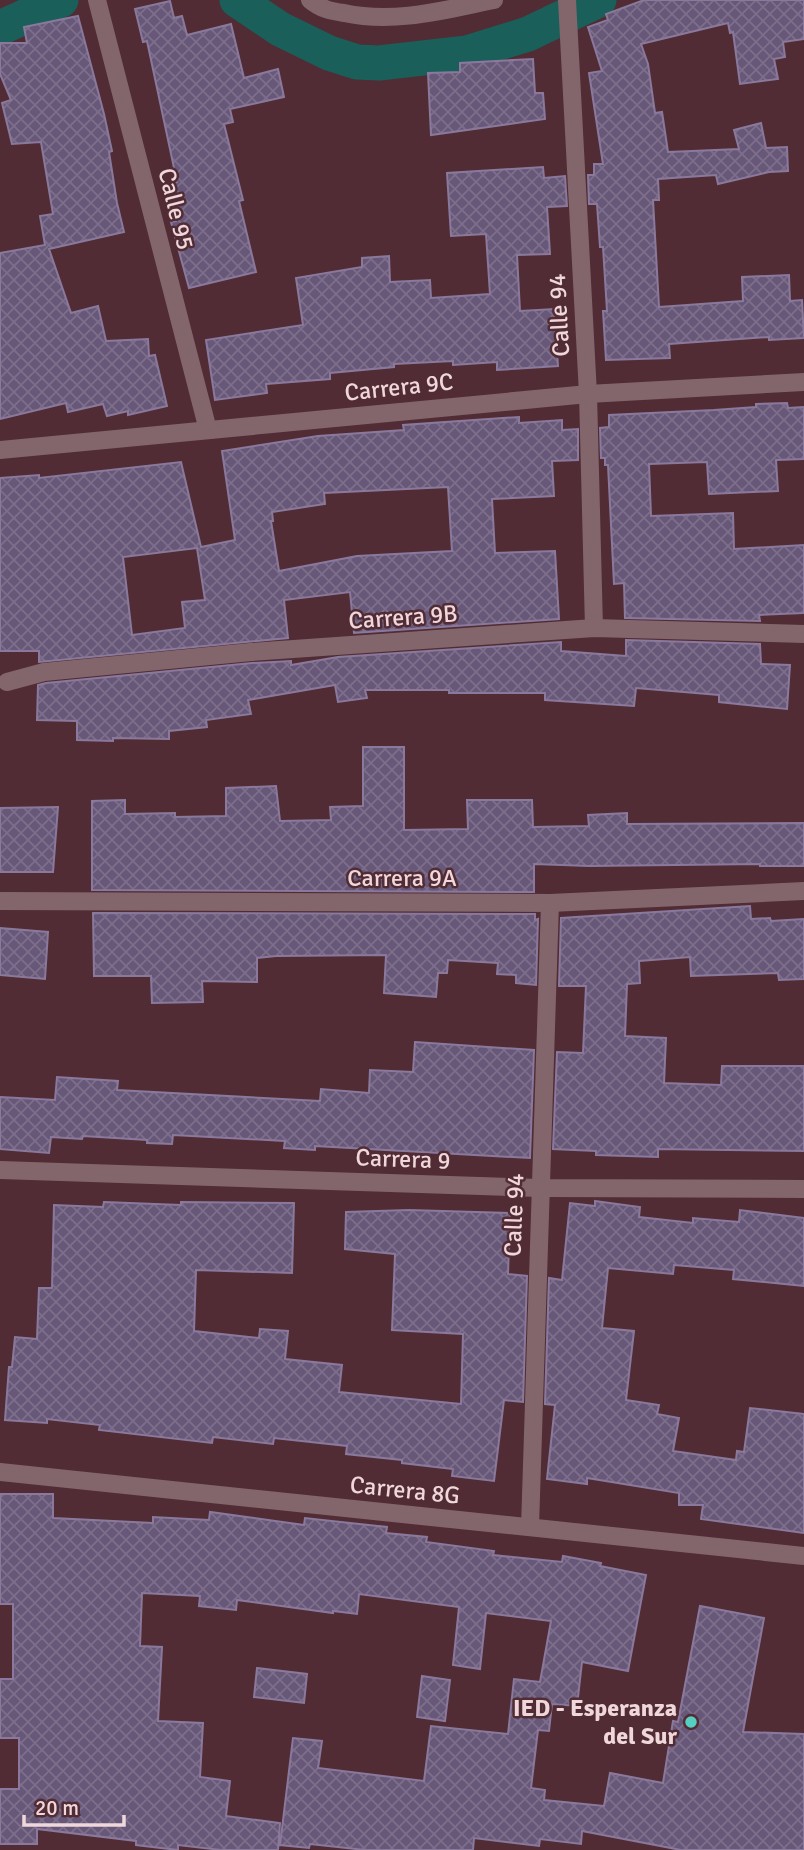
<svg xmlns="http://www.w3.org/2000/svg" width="804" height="1850" font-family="Signika,sans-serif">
	<defs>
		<pattern id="building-cross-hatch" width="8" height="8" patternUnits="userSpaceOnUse" patternTransform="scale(1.75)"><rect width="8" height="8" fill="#675778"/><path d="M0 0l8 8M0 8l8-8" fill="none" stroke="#7d6e8b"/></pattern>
	</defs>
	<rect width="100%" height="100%" fill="#512c34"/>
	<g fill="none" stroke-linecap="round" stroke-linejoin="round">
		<!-- canal -->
		<g stroke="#1a5f59" stroke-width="35">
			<polyline points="237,0 280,29 329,53 357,62 379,63 467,53 528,34 599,0"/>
			<polyline points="0,28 61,0"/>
		</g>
	</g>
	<!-- building -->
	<g fill="url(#building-cross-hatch)" stroke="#8a799c" stroke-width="2" fill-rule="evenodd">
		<polygon points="644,0 804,0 804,39 783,42 785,57 774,59 778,79 740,84 733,32 730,33 728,23 641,44 648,64 655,113 662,112 668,152 739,149 734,130 761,123 766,148 787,147 788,171 769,172 718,184 716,175 658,179 659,200 653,200 659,307 743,301 742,277 789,275 790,301 802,300 804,338 769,340 769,337 669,344 670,358 606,360 603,311 607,311 603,247 600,247 597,204 589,204 588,175 594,175 594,164 603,164 589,73 602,71 588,27 608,20 606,14"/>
		<polygon points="170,1 174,18 182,16 187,35 231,24 244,78 278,69 284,97 230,109 233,122 224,124 243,200 239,201 256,272 189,288 171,222 176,221 167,185 177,182 147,41 143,42 135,9"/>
		<polygon points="78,16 104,114 112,151 109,152 117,203 124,232 49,249 71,313 98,306 106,341 148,339 149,356 155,355 167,406 128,415 128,411 107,416 103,404 68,412 66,403 0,419 0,253 45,245 40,216 53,214 41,142 12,144 2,103 11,100 0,74 0,43 27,43 24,27"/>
		<polygon points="533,59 535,93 543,93 545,119 431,135 428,73 460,72 460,63"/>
		<polygon points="543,167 544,178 565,176 567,206 547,207 550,254 517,255 520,311 554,309 558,366 497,370 497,362 453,365 453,361 394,364 394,367 330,373 330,379 266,384 267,393 215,400 206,340 303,325 296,278 362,267 362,258 389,256 390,282 430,280 431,298 490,294 486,234 451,236 447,173"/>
		<polygon points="787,403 788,408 804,407 804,459 776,460 778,491 709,494 707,462 649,464 651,516 733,513 734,549 804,545 804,613 759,615 760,621 625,618 624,583 614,584 608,465 605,465 605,458 601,458 600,428 609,427 609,415 714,410 756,407 756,404"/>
		<path d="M519,417v6l43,-3v10l16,-1v31l-26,1 2,35 -62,3 3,54 60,-2 4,68 -205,14 -4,-41 -66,8 4,38 -249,24v-11h-39v-173l39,-3v3l142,-16 20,85 34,-7 -13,-89 96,-15 86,-6 -1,-5zM448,487l4,64 -95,5 -78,15 -8,-50h2l-1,-9 53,-8 -1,-11zM197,548l8,52 -23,2 3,26 -53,7 -9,-78z"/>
		<polygon points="626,640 760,644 761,664 790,665 787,709 719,702 719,695 636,688 634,706 545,700 545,693 449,693 449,690 365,690 367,698 338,702 335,685 248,700 251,714 206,720 207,727 169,731 169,739 113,738 113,741 77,740 77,721 37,720 38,685 46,683 252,663 291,661 291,665 338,657 561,642 561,651 626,656"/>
		<polygon points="363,747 404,747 404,830 468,829 467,800 532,800 533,827 589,826 588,815 627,813 627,824 804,823 804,866 760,866 760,864 589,866 534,864 534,892 92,890 92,801 125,800 125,814 175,813 175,817 226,816 226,788 276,786 280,821 331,820 330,807 363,806"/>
		<polygon points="58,807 53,872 0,872 0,808"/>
		<polygon points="750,906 751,919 770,918 771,921 804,919 804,979 779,980 778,973 691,976 690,957 639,961 640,983 627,984 625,1036 666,1038 664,1083 721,1085 722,1066 804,1066 804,1151 658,1149 658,1157 596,1155 596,1151 553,1149 557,1052 583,1053 586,986 559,986 561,918"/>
		<polygon points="93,913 535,914 535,920 538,919 536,985 516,983 516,975 497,974 498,963 448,960 447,973 438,973 436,997 384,993 386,955 276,956 257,958 257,982 202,981 203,1002 152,1003 151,976 94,976"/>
		<polygon points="0,928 48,932 45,979 0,975"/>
		<polygon points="415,1042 534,1050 530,1158 315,1146 315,1150 284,1148 285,1141 173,1135 172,1144 147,1143 147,1140 83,1136 82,1139 51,1137 49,1153 0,1149 0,1097 55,1100 57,1077 118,1081 117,1090 320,1101 321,1089 369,1093 370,1070 413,1072"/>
		<polygon points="595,1201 640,1207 639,1217 693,1223 693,1218 739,1222 740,1210 804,1218 804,1286 733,1279 734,1270 674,1265 673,1274 608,1268 602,1328 634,1331 626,1400 659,1405 657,1414 679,1418 673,1451 736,1460 737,1451 744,1452 750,1408 804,1414 804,1533 701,1519 703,1505 679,1505 679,1493 587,1478 587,1484 547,1479 555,1405 545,1404 549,1278 562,1280 570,1203 595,1206"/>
		<polygon points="104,1202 181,1205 181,1202 294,1203 292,1273 196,1270 194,1331 259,1338 260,1329 288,1331 285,1359 342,1365 339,1392 461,1404 463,1334 392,1330 395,1254 345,1249 346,1212 409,1210 510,1213 508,1274 527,1276 523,1402 504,1400 494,1481 452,1476 453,1469 402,1463 402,1460 346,1454 347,1446 274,1438 273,1444 213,1437 212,1443 99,1430 100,1425 47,1419 47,1423 5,1420 9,1367 12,1367 15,1337 37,1339 39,1288 52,1288 54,1205 103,1207"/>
		<polygon points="0,1494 53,1494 53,1518 153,1523 153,1517 209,1520 210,1512 304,1525 305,1518 387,1527 386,1533 427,1537 426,1542 494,1551 493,1555 562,1562 563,1556 601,1563 600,1566 646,1575 628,1671 582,1662 577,1706 552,1704 549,1731 538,1730 531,1788 545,1790 544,1800 604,1806 610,1773 663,1783 673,1721 678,1722 700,1606 764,1618 743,1732 804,1734 804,1850 681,1850 582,1831 581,1844 540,1839 539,1846 474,1838 473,1850 365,1850 310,1844 309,1848 280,1845 293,1738 322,1741 318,1768 424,1781 431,1726 508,1734 514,1679 540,1682 551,1621 486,1613 480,1669 453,1665 459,1607 359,1594 357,1614 333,1611 333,1613 237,1600 236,1610 199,1606 200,1596 142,1593 140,1646 162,1647 158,1721 203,1723 200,1777 230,1781 226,1816 280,1823 278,1850 221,1850 178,1845 178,1850 136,1845 136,1841 37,1829 37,1844 0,1844 0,1789 19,1789 19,1738 0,1738 0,1679 13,1679 13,1604 0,1604"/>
		<polygon points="257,1668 307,1674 304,1703 254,1697"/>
		<polygon points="422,1676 450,1680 445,1721 417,1717"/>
	</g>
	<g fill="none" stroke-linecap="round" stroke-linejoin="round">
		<!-- minor -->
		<g stroke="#83666b" stroke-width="18">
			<polyline points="97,0 208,430"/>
			<path d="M310,0c11,9 20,11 34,13 51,11 100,-3 150,-13"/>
			<polyline points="567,0 588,394 594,628"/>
			<polyline points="0,450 588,394 804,382"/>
			<polyline points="7,682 44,672 251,652 594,628 804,634"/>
			<polyline points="0,901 550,903 804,891"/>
			<polyline points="0,1170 539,1188 804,1189"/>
			<polyline points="0,1472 804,1556"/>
			<polyline points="530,1527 550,903"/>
		</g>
	</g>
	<!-- markers -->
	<circle fill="#57cec2" stroke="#512c34" stroke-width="2.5" cx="691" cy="1722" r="7"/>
	<g text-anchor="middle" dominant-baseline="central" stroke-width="5" stroke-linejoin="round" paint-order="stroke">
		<!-- street labels -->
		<g font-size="24" fill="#efd7db" stroke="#512c34">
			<text transform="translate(176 209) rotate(76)">Calle 95</text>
			<text transform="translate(559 315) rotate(-93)">Calle 94</text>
			<text transform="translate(399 387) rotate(-6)">Carrera 9C</text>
			<text transform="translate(403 617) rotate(-4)">Carrera 9B</text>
			<text x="402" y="878">Carrera 9A</text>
			<text transform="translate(403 1159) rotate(2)">Carrera 9</text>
			<text transform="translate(514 1215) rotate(-88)">Calle 94</text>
			<text transform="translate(405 1490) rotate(6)">Carrera 8G</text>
		</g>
		<!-- poi labels -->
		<g font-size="24" font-weight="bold" fill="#efd7db" stroke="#512c34" text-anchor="end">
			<text x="677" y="1708">IED - Esperanza<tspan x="677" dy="28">del Sur</tspan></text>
		</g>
	</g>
	<!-- scale -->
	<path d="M24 1815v10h100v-10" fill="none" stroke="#efd7db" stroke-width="3.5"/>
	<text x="35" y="1815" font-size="21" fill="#efd7db" stroke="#512c34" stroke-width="5" paint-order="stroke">20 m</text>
</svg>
